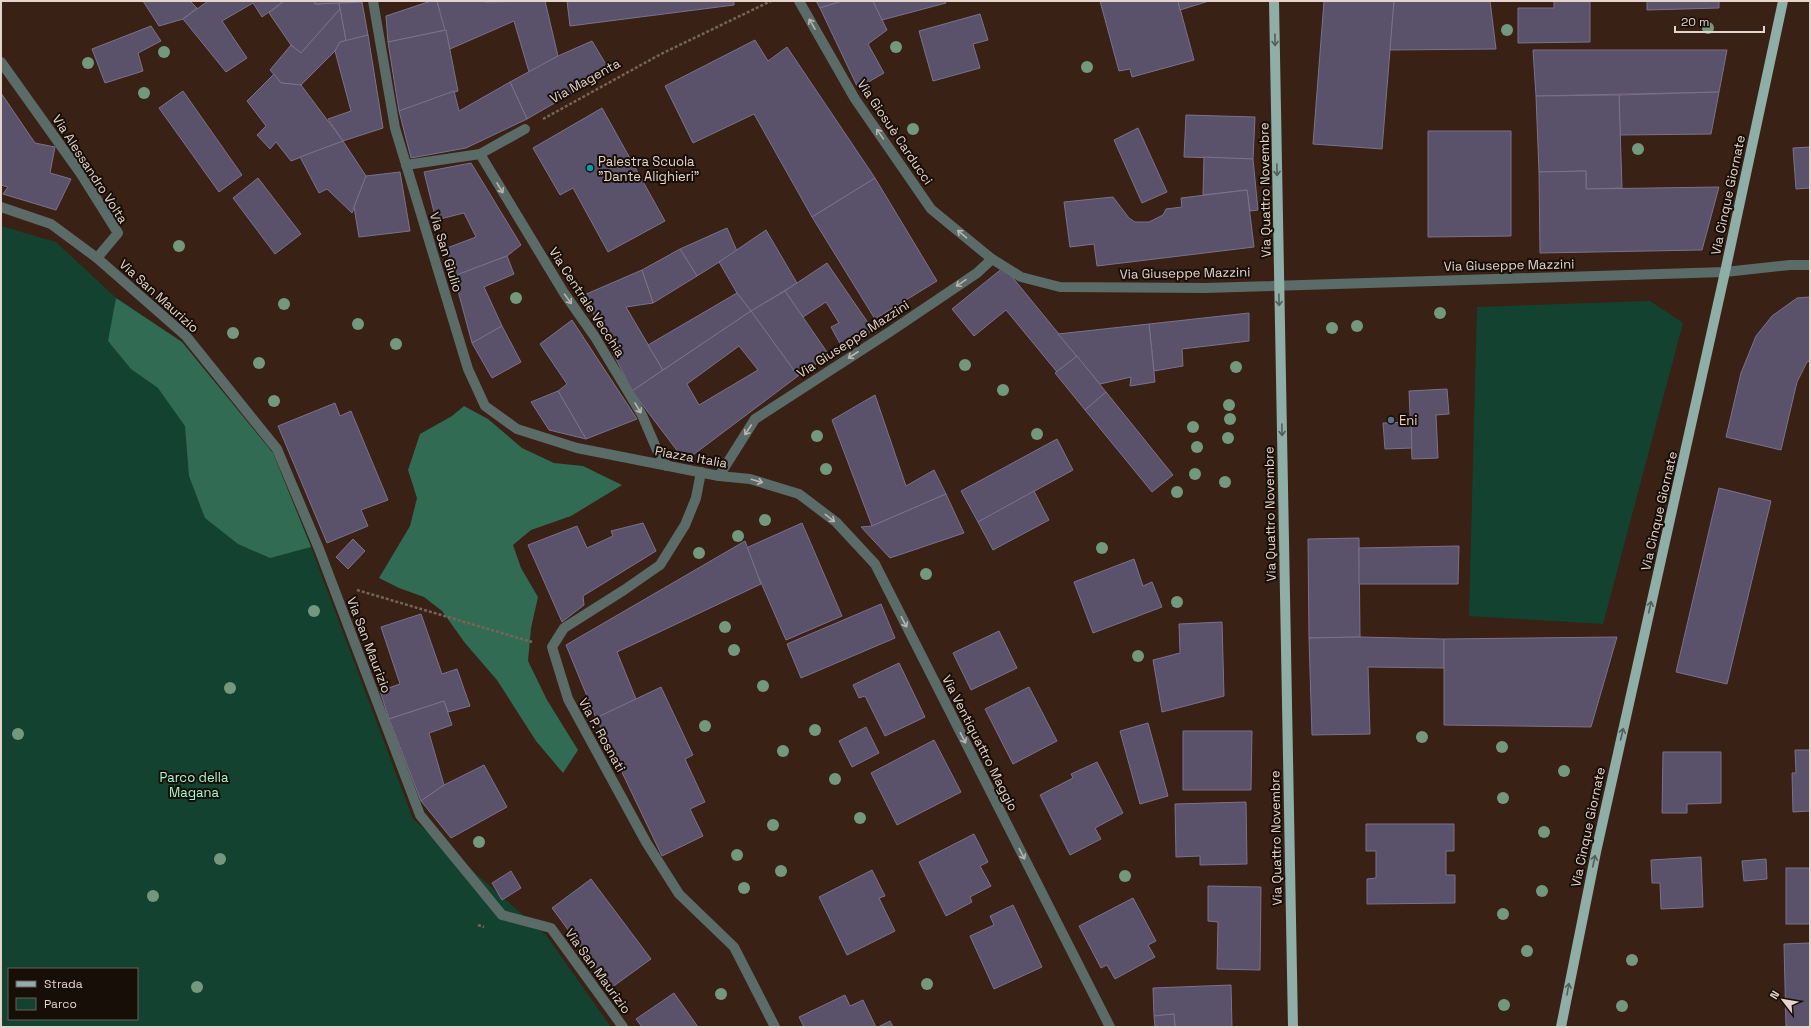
<svg xmlns="http://www.w3.org/2000/svg" width="1811" height="1028" font-family="'Space Grotesk',sans-serif">
	<rect width="100%" height="100%" fill="#392115"/>
	<!-- green -->
	<g fill="#134330" fill-rule="evenodd">
		<path d="M1,226l55,16 60,56 66,44 91,111 38,94 102,272 133,116 65,92h-610zM9,969h128v50h-128z"/>
		<polygon points="1650,301 1683,323 1603,624 1469,616 1477,307"/>
	</g>
	<!-- forest -->
	<g fill="#326b53">
		<polygon points="116,298 182,342 273,453 311,547 270,558 238,544 205,518 189,476 185,426 158,388 131,369 108,341"/>
		<polygon points="464,406 488,419 522,448 554,463 583,466 622,485 571,516 531,530 513,545 521,568 538,597 531,628 528,661 547,700 578,750 563,773 536,741 497,680 465,643 442,611 424,597 399,588 379,578 410,526 417,498 408,470 420,434 452,416"/>
	</g>
	<!-- building -->
	<g fill="#5a516a" stroke="#7a718c" fill-rule="evenodd">
		<polygon points="143,1 190,1 197,8 183,19 159,26"/>
		<polygon points="208,1 284,1 262,17 253,3 222,21 247,58 226,72 183,19"/>
		<polygon points="284,1 315,1 315,4 339,3 340,9 301,53 291,45 269,13"/>
		<polygon points="315,1 362,1 362,2 315,4"/>
		<polygon points="431,1 437,1 446,30 388,42 386,16"/>
		<polygon points="437,1 484,1 485,2 545,1 558,56 529,72 514,21 450,49"/>
		<polygon points="567,1 734,1 734,5 570,26"/>
		<polygon points="816,1 842,1 820,8"/>
		<polygon points="842,1 873,1 887,30 868,44 884,73 858,88 820,8"/>
		<polygon points="873,1 945,1 946,3 882,20"/>
		<polygon points="1100,1 1178,1 1194,60 1132,77 1130,69 1119,71"/>
		<polygon points="1178,1 1209,1 1180,10"/>
		<polygon points="1324,1 1394,1 1382,149 1313,144"/>
		<polygon points="1394,1 1490,1 1496,49 1390,50"/>
		<polygon points="1554,1 1590,1 1590,42 1518,43 1518,8 1554,8"/>
		<polygon points="1647,1 1719,1 1719,8 1647,10"/>
		<polygon points="362,2 368,35 346,41 339,3"/>
		<polygon points="340,9 346,41 340,42 335,51 301,85 281,83 270,70 291,45 301,53"/>
		<polygon points="980,14 988,40 973,44 980,68 933,81 919,31"/>
		<polygon points="151,26 161,41 138,53 143,71 105,83 92,49"/>
		<polygon points="446,30 458,91 399,111 388,42"/>
		<polygon points="368,35 383,128 343,141 328,119 351,111 335,51 340,42"/>
		<polygon points="755,40 768,61 787,47 875,178 812,217 754,114 693,143 665,86"/>
		<polygon points="592,41 610,71 527,119 510,82 558,56"/>
		<polygon points="1533,50 1727,50 1719,92 1536,96"/>
		<polygon points="274,74 281,83 301,85 343,141 291,161 276,142 270,149 257,135 266,126 247,101"/>
		<polygon points="510,82 527,119 466,148 411,158 399,111 454,91 459,111"/>
		<polygon points="183,91 242,175 219,192 159,108"/>
		<polygon points="1719,92 1711,134 1620,135 1619,95"/>
		<polygon points="1,93 35,143 55,147 50,173 71,179 56,210 3,194 8,187 1,185"/>
		<polygon points="1619,95 1622,188 1586,189 1586,171 1539,172 1536,96"/>
		<polygon points="602,108 665,221 608,252 573,188 560,195 533,148"/>
		<polygon points="1186,115 1255,117 1253,159 1184,157"/>
		<polygon points="1138,128 1167,192 1142,203 1114,140"/>
		<polygon points="1428,131 1511,131 1511,236 1428,237"/>
		<polygon points="343,141 366,176 352,213 327,189 319,193 300,157"/>
		<polygon points="1810,147 1810,188 1796,189 1793,148"/>
		<polygon points="1204,157 1253,159 1258,210 1250,211 1247,190 1203,195"/>
		<polygon points="471,163 521,245 507,256 454,276 447,248 476,237 464,213 436,220 424,172"/>
		<polygon points="1586,171 1586,189 1719,187 1702,250 1540,253 1539,172"/>
		<polygon points="400,172 410,231 359,237 354,207 366,176"/>
		<polygon points="258,178 301,234 275,254 233,198"/>
		<polygon points="875,178 937,281 875,319 812,217"/>
		<polygon points="1247,190 1254,247 1097,266 1094,244 1070,247 1064,202 1113,197 1129,218 1135,222 1149,222 1163,215 1166,209 1182,207 1181,198"/>
		<polygon points="727,228 737,251 697,276 680,249"/>
		<polygon points="766,230 797,283 751,311 737,293 719,262"/>
		<polygon points="680,249 697,276 653,303 642,270"/>
		<polygon points="507,256 514,274 484,287 502,326 472,343 454,276"/>
		<polygon points="827,263 873,330 843,349 831,327 839,323 826,302 803,317 785,291"/>
		<polygon points="1004,267 1077,356 1057,372 1006,310 974,336 952,309"/>
		<polygon points="642,270 653,303 626,307 663,370 632,391 584,295"/>
		<polygon points="785,291 829,355 798,376 751,311"/>
		<polygon points="737,293 751,311 663,370 648,345"/>
		<polygon points="1810,297 1810,361 1807,362 1797,382 1781,450 1726,437 1741,373 1756,336 1772,316 1797,298"/>
		<path d="M751,311l47,65 -113,85 -53,-70zM739,346l19,24 -59,35 -12,-21z"/>
		<polygon points="1249,313 1249,341 1182,349 1183,366 1154,371 1149,324"/>
		<polygon points="572,320 637,419 586,439 558,391 567,384 540,344"/>
		<polygon points="1149,324 1155,382 1130,386 1131,377 1100,384 1058,334"/>
		<polygon points="502,326 521,362 492,378 472,343"/>
		<polygon points="1077,356 1106,392 1085,410 1055,373"/>
		<polygon points="1447,389 1449,414 1436,415 1438,458 1412,459 1409,391"/>
		<polygon points="558,391 586,439 549,430 531,402"/>
		<polygon points="1106,392 1173,475 1152,492 1085,410"/>
		<polygon points="875,395 906,486 934,470 946,494 872,526 832,420"/>
		<polygon points="335,403 340,416 351,411 388,500 361,510 368,526 327,543 278,426"/>
		<polygon points="1411,422 1412,448 1385,449 1383,423"/>
		<polygon points="1057,439 1073,470 978,522 961,491"/>
		<polygon points="1719,488 1771,501 1727,684 1676,672"/>
		<polygon points="1034,491 1049,520 993,550 978,522"/>
		<polygon points="946,494 964,533 890,558 861,527 872,526"/>
		<polygon points="643,523 656,551 583,596 584,605 562,622 528,545 577,526 587,548 613,536 611,531"/>
		<polygon points="802,523 842,616 786,640 746,548"/>
		<polygon points="1359,538 1360,637 1309,638 1308,539"/>
		<polygon points="353,539 365,551 348,569 336,557"/>
		<polygon points="745,541 761,584 617,652 636,699 596,718 566,645"/>
		<polygon points="1459,546 1458,584 1359,584 1359,548"/>
		<polygon points="1134,559 1143,586 1152,582 1162,607 1093,633 1074,582"/>
		<polygon points="881,604 895,638 801,678 787,644"/>
		<polygon points="421,614 442,674 457,669 470,706 448,712 444,701 389,719 380,691 400,684 381,627"/>
		<polygon points="1222,622 1224,696 1162,712 1153,660 1180,653 1179,624"/>
		<polygon points="999,631 1017,668 971,690 953,653"/>
		<polygon points="1360,637 1444,639 1444,668 1368,667 1370,734 1312,735 1309,638"/>
		<polygon points="1617,637 1591,727 1444,725 1444,639"/>
		<polygon points="899,663 925,717 885,736 865,696 859,698 853,685"/>
		<polygon points="661,687 693,755 685,759 705,802 690,809 703,836 662,856 596,718"/>
		<polygon points="1029,687 1057,741 1013,764 985,709"/>
		<polygon points="444,701 452,725 429,733 444,785 421,801 389,719"/>
		<polygon points="1148,723 1168,796 1140,804 1120,731"/>
		<polygon points="866,727 879,753 852,767 839,741"/>
		<polygon points="1183,731 1252,731 1251,790 1183,790"/>
		<polygon points="934,740 961,792 897,825 871,773"/>
		<polygon points="1795,750 1810,750 1810,811 1793,812 1792,773 1796,773"/>
		<polygon points="1663,752 1721,752 1721,803 1687,804 1687,813 1662,813"/>
		<polygon points="1097,762 1123,813 1095,828 1101,839 1070,855 1040,795 1073,778 1071,774"/>
		<polygon points="484,765 507,807 451,838 421,801 444,785"/>
		<polygon points="1246,802 1247,864 1200,865 1200,856 1176,857 1175,804"/>
		<polygon points="1366,824 1454,824 1454,851 1446,851 1446,875 1455,875 1455,903 1367,904 1367,879 1376,878 1376,851 1366,851"/>
		<polygon points="974,834 988,862 980,866 991,886 970,897 972,902 946,916 919,862"/>
		<polygon points="1701,857 1703,907 1661,909 1660,883 1652,883 1651,860"/>
		<polygon points="1766,859 1767,879 1744,881 1742,861"/>
		<rect x="1786" y="868" width="24" height="56"/>
		<polygon points="872,870 885,896 879,898 895,931 847,955 819,897"/>
		<polygon points="511,871 521,888 502,900 492,883"/>
		<polygon points="591,879 651,959 611,988 552,908"/>
		<polygon points="1208,886 1261,887 1260,970 1217,969 1218,922 1208,921"/>
		<polygon points="1133,898 1156,941 1148,945 1155,957 1115,979 1107,965 1101,968 1079,926"/>
		<polygon points="1013,905 1042,967 994,989 970,936 994,925 990,916"/>
		<polygon points="1810,943 1810,1027 1786,1027 1784,944"/>
		<polygon points="1231,985 1232,1027 1175,1027 1174,1014 1154,1016 1153,988"/>
		<polygon points="674,993 698,1027 642,1027 636,1019"/>
		<polygon points="845,995 850,1006 863,1000 876,1027 804,1027 799,1017"/>
		<polygon points="1174,1014 1175,1027 1155,1027 1154,1016"/>
		<polygon points="890,1021 893,1027 878,1027"/>
	</g>
	<g fill="none" stroke-linecap="round" stroke-linejoin="round">
		<!-- path -->
		<g stroke="#786359" stroke-width="2.5" stroke-dasharray="3 2" stroke-linecap="butt">
			<polyline points="543,119 661,54 771,1"/>
			<polyline points="357,590 532,642"/>
			<polyline points="478,925 484,927"/>
		</g>
		<!-- minor -->
		<g stroke="#5b6b68" stroke-width="10">
			<polyline points="373,1 395,128 468,369 485,406 517,429 577,448 719,476 750,479 799,494 836,522 875,564 1110,1027"/>
			<polyline points="799,1 855,99 931,209 992,259 1021,277 1060,287 1205,288 1725,272 1790,265 1810,265"/>
			<polyline points="1,62 81,174 118,233 97,258 51,224 1,207"/>
			<polyline points="480,154 564,293 595,337 642,415 657,450 667,466"/>
			<polyline points="406,165 480,154 525,129"/>
			<polyline points="97,258 186,336 277,449 319,549 420,815 502,915 551,928 623,1027"/>
			<polyline points="701,472 696,498 685,525 660,565 624,590 564,628 552,647 568,699 646,842 679,894 734,947 775,1027"/>
			<polyline points="719,476 755,419 891,331 977,273 992,259"/>
		</g>
		<!-- major -->
		<g stroke="#8eaea7" stroke-width="10">
			<polyline points="1274,1 1293,1027"/>
			<polyline points="1561,1027 1596,852 1725,272 1783,1"/>
		</g>
	</g>
	<!-- trees -->
	<g fill="#73987d">
		<circle cx="1708" cy="28" r="6"/>
		<circle cx="1507" cy="30" r="6"/>
		<circle cx="896" cy="47" r="6"/>
		<circle cx="164" cy="52" r="6"/>
		<circle cx="88" cy="63" r="6"/>
		<circle cx="1087" cy="67" r="6"/>
		<circle cx="144" cy="93" r="6"/>
		<circle cx="913" cy="129" r="6"/>
		<circle cx="1638" cy="149" r="6"/>
		<circle cx="179" cy="246" r="6"/>
		<circle cx="516" cy="298" r="6"/>
		<circle cx="284" cy="304" r="6"/>
		<circle cx="1440" cy="313" r="6"/>
		<circle cx="358" cy="324" r="6"/>
		<circle cx="1357" cy="326" r="6"/>
		<circle cx="1332" cy="328" r="6"/>
		<circle cx="233" cy="333" r="6"/>
		<circle cx="396" cy="344" r="6"/>
		<circle cx="259" cy="363" r="6"/>
		<circle cx="965" cy="365" r="6"/>
		<circle cx="1236" cy="367" r="6"/>
		<circle cx="1003" cy="390" r="6"/>
		<circle cx="274" cy="401" r="6"/>
		<circle cx="1229" cy="405" r="6"/>
		<circle cx="1230" cy="419" r="6"/>
		<circle cx="1193" cy="427" r="6"/>
		<circle cx="1037" cy="434" r="6"/>
		<circle cx="817" cy="436" r="6"/>
		<circle cx="1228" cy="438" r="6"/>
		<circle cx="1197" cy="447" r="6"/>
		<circle cx="826" cy="469" r="6"/>
		<circle cx="1195" cy="474" r="6"/>
		<circle cx="1225" cy="482" r="6"/>
		<circle cx="1177" cy="492" r="6"/>
		<circle cx="765" cy="520" r="6"/>
		<circle cx="738" cy="536" r="6"/>
		<circle cx="1102" cy="548" r="6"/>
		<circle cx="699" cy="553" r="6"/>
		<circle cx="926" cy="574" r="6"/>
		<circle cx="1177" cy="602" r="6"/>
		<circle cx="314" cy="611" r="6"/>
		<circle cx="725" cy="627" r="6"/>
		<circle cx="734" cy="650" r="6"/>
		<circle cx="1138" cy="656" r="6"/>
		<circle cx="763" cy="686" r="6"/>
		<circle cx="230" cy="688" r="6"/>
		<circle cx="705" cy="726" r="6"/>
		<circle cx="815" cy="730" r="6"/>
		<circle cx="18" cy="734" r="6"/>
		<circle cx="1422" cy="737" r="6"/>
		<circle cx="1502" cy="747" r="6"/>
		<circle cx="783" cy="751" r="6"/>
		<circle cx="1564" cy="771" r="6"/>
		<circle cx="835" cy="779" r="6"/>
		<circle cx="1503" cy="798" r="6"/>
		<circle cx="860" cy="818" r="6"/>
		<circle cx="773" cy="825" r="6"/>
		<circle cx="1544" cy="832" r="6"/>
		<circle cx="479" cy="842" r="6"/>
		<circle cx="737" cy="855" r="6"/>
		<circle cx="220" cy="859" r="6"/>
		<circle cx="781" cy="871" r="6"/>
		<circle cx="1125" cy="876" r="6"/>
		<circle cx="744" cy="888" r="6"/>
		<circle cx="1542" cy="891" r="6"/>
		<circle cx="153" cy="896" r="6"/>
		<circle cx="1503" cy="914" r="6"/>
		<circle cx="1527" cy="951" r="6"/>
		<circle cx="1632" cy="960" r="6"/>
		<circle cx="927" cy="984" r="6"/>
		<circle cx="197" cy="987" r="6"/>
		<circle cx="721" cy="994" r="6"/>
		<circle cx="1504" cy="1005" r="6"/>
		<circle cx="1622" cy="1006" r="6"/>
	</g>
	<!-- one-way arrows -->
	<defs><path id="oneway-shaft" d="M-6 0H5M1.5-3L5.5 0L1.5 3" fill="none" stroke-width="1.6" stroke-linecap="round" stroke-linejoin="round"/></defs>
	<g stroke="#bbb4ae">
		<use href="#oneway-shaft" transform="translate(812 24) rotate(-120)"/>
		<use href="#oneway-shaft" transform="translate(880 134) rotate(-125)"/>
		<use href="#oneway-shaft" transform="translate(500 188) rotate(59)"/>
		<use href="#oneway-shaft" transform="translate(962 234) rotate(-140)"/>
		<use href="#oneway-shaft" transform="translate(961 283) rotate(146)"/>
		<use href="#oneway-shaft" transform="translate(568 299) rotate(54)"/>
		<use href="#oneway-shaft" transform="translate(853 355) rotate(147)"/>
		<use href="#oneway-shaft" transform="translate(638 408) rotate(59)"/>
		<use href="#oneway-shaft" transform="translate(748 430) rotate(123)"/>
		<use href="#oneway-shaft" transform="translate(757 481) rotate(16)"/>
		<use href="#oneway-shaft" transform="translate(830 518) rotate(38)"/>
		<use href="#oneway-shaft" transform="translate(904 622) rotate(63)"/>
		<use href="#oneway-shaft" transform="translate(963 738) rotate(63)"/>
		<use href="#oneway-shaft" transform="translate(1022 854) rotate(63)"/>
	</g>
	<g stroke="#535e58">
		<use href="#oneway-shaft" transform="translate(1275 40) rotate(89)"/>
		<use href="#oneway-shaft" transform="translate(1277 170) rotate(89)"/>
		<use href="#oneway-shaft" transform="translate(1279 300) rotate(89)"/>
		<use href="#oneway-shaft" transform="translate(1282 430) rotate(89)"/>
		<use href="#oneway-shaft" transform="translate(1650 607) rotate(-77)"/>
		<use href="#oneway-shaft" transform="translate(1622 734) rotate(-77)"/>
		<use href="#oneway-shaft" transform="translate(1594 861) rotate(-78)"/>
		<use href="#oneway-shaft" transform="translate(1568 989) rotate(-80)"/>
	</g>
	<!-- markers -->
	<circle fill="#0f9aa8" stroke="#180e08" stroke-width="1.5" cx="590" cy="168" r="4"/>
	<circle fill="#5c6f8a" stroke="#180e08" stroke-width="1.5" cx="1391" cy="420" r="4"/>
	<g text-anchor="middle" dominant-baseline="central" stroke-width="4" stroke-linejoin="round" paint-order="stroke">
		<!-- street labels -->
		<g font-size="13" fill="#e4d4cc" stroke="#180e08">
			<text transform="translate(585 81) rotate(-29)">Via Magenta</text>
			<text transform="translate(895 132) rotate(56)">Via Giosuè Carducci</text>
			<text transform="translate(90 169) rotate(57)">Via Alessandro Volta</text>
			<text transform="translate(1265 190) rotate(-91)">Via Quattro Novembre</text>
			<text transform="translate(1728 195) rotate(-78)">Via Cinque Giornate</text>
			<text transform="translate(446 252) rotate(73)">Via San Giulio</text>
			<text transform="translate(1509 265) rotate(-1)">Via Giuseppe Mazzini</text>
			<text transform="translate(1185 273) rotate(-1)">Via Giuseppe Mazzini</text>
			<text transform="translate(159 296) rotate(42)">Via San Maurizio</text>
			<text transform="translate(587 302) rotate(57)">Via Centrale Vecchia</text>
			<text transform="translate(853 339) rotate(-33)">Via Giuseppe Mazzini</text>
			<text transform="translate(691 457) rotate(10)">Piazza Italia</text>
			<text transform="translate(1659 511) rotate(-77)">Via Cinque Giornate</text>
			<text transform="translate(1270 514) rotate(-91)">Via Quattro Novembre</text>
			<text transform="translate(369 645) rotate(69)">Via San Maurizio</text>
			<text transform="translate(602 735) rotate(61)">Via P. Rosnati</text>
			<text transform="translate(980 743) rotate(63)">Via Ventiquattro Maggio</text>
			<text transform="translate(1588 827) rotate(-78)">Via Cinque Giornate</text>
			<text transform="translate(1276 838) rotate(-91)">Via Quattro Novembre</text>
			<text transform="translate(598 971) rotate(54)">Via San Maurizio</text>
		</g>
		<!-- poi labels -->
		<g font-size="13" fill="#e4d4cc" stroke="#180e08" text-anchor="start">
			<text x="598" y="161">Palestra Scuola<tspan x="598" dy="15">"Dante Alighieri"</tspan></text>
			<text x="1399" y="420">Eni</text>
		</g>
		<!-- park labels -->
		<g font-size="13" fill="#a2fad2" stroke="#180e08">
			<text x="194" y="777">Parco della<tspan x="194" dy="15">Magana</tspan></text>
		</g>
	</g>
	<!-- border -->
	<rect width="1811" height="1028" fill="none" stroke="#e4d4cc" stroke-width="4"/>
	<!-- legend -->
	<rect x="8" y="968" width="130" height="52" fill="#180e08" stroke="#6a5d56"/>
	<rect x="16" y="981" width="20" height="6" fill="#8eaea7" stroke="#6a5d56"/>
	<text x="44" y="988" font-size="12" fill="#e4d4cc">Strada</text>
	<rect x="16" y="998" width="20" height="12" fill="#134330" stroke="#6a5d56"/>
	<text x="44" y="1008" font-size="12" fill="#e4d4cc">Parco</text>
	<!-- north arrow -->
	<g transform="translate(1783 1000) rotate(301)" stroke="#180e08" stroke-width="3" paint-order="stroke">
	<path d="M0-3L7 15L0 10L-7 15Z" fill="#e4d4cc"/>
	<text y="-6" font-size="11" font-weight="bold" text-anchor="middle" fill="#e4d4cc">N</text>
	</g>
	<!-- scale -->
	<path d="M1675 26v6h89v-6" fill="none" stroke="#e4d4cc" stroke-width="2"/>
	<text x="1681" y="26" font-size="12" fill="#e4d4cc" stroke="#180e08" stroke-width="3" paint-order="stroke">20 m</text>
</svg>
